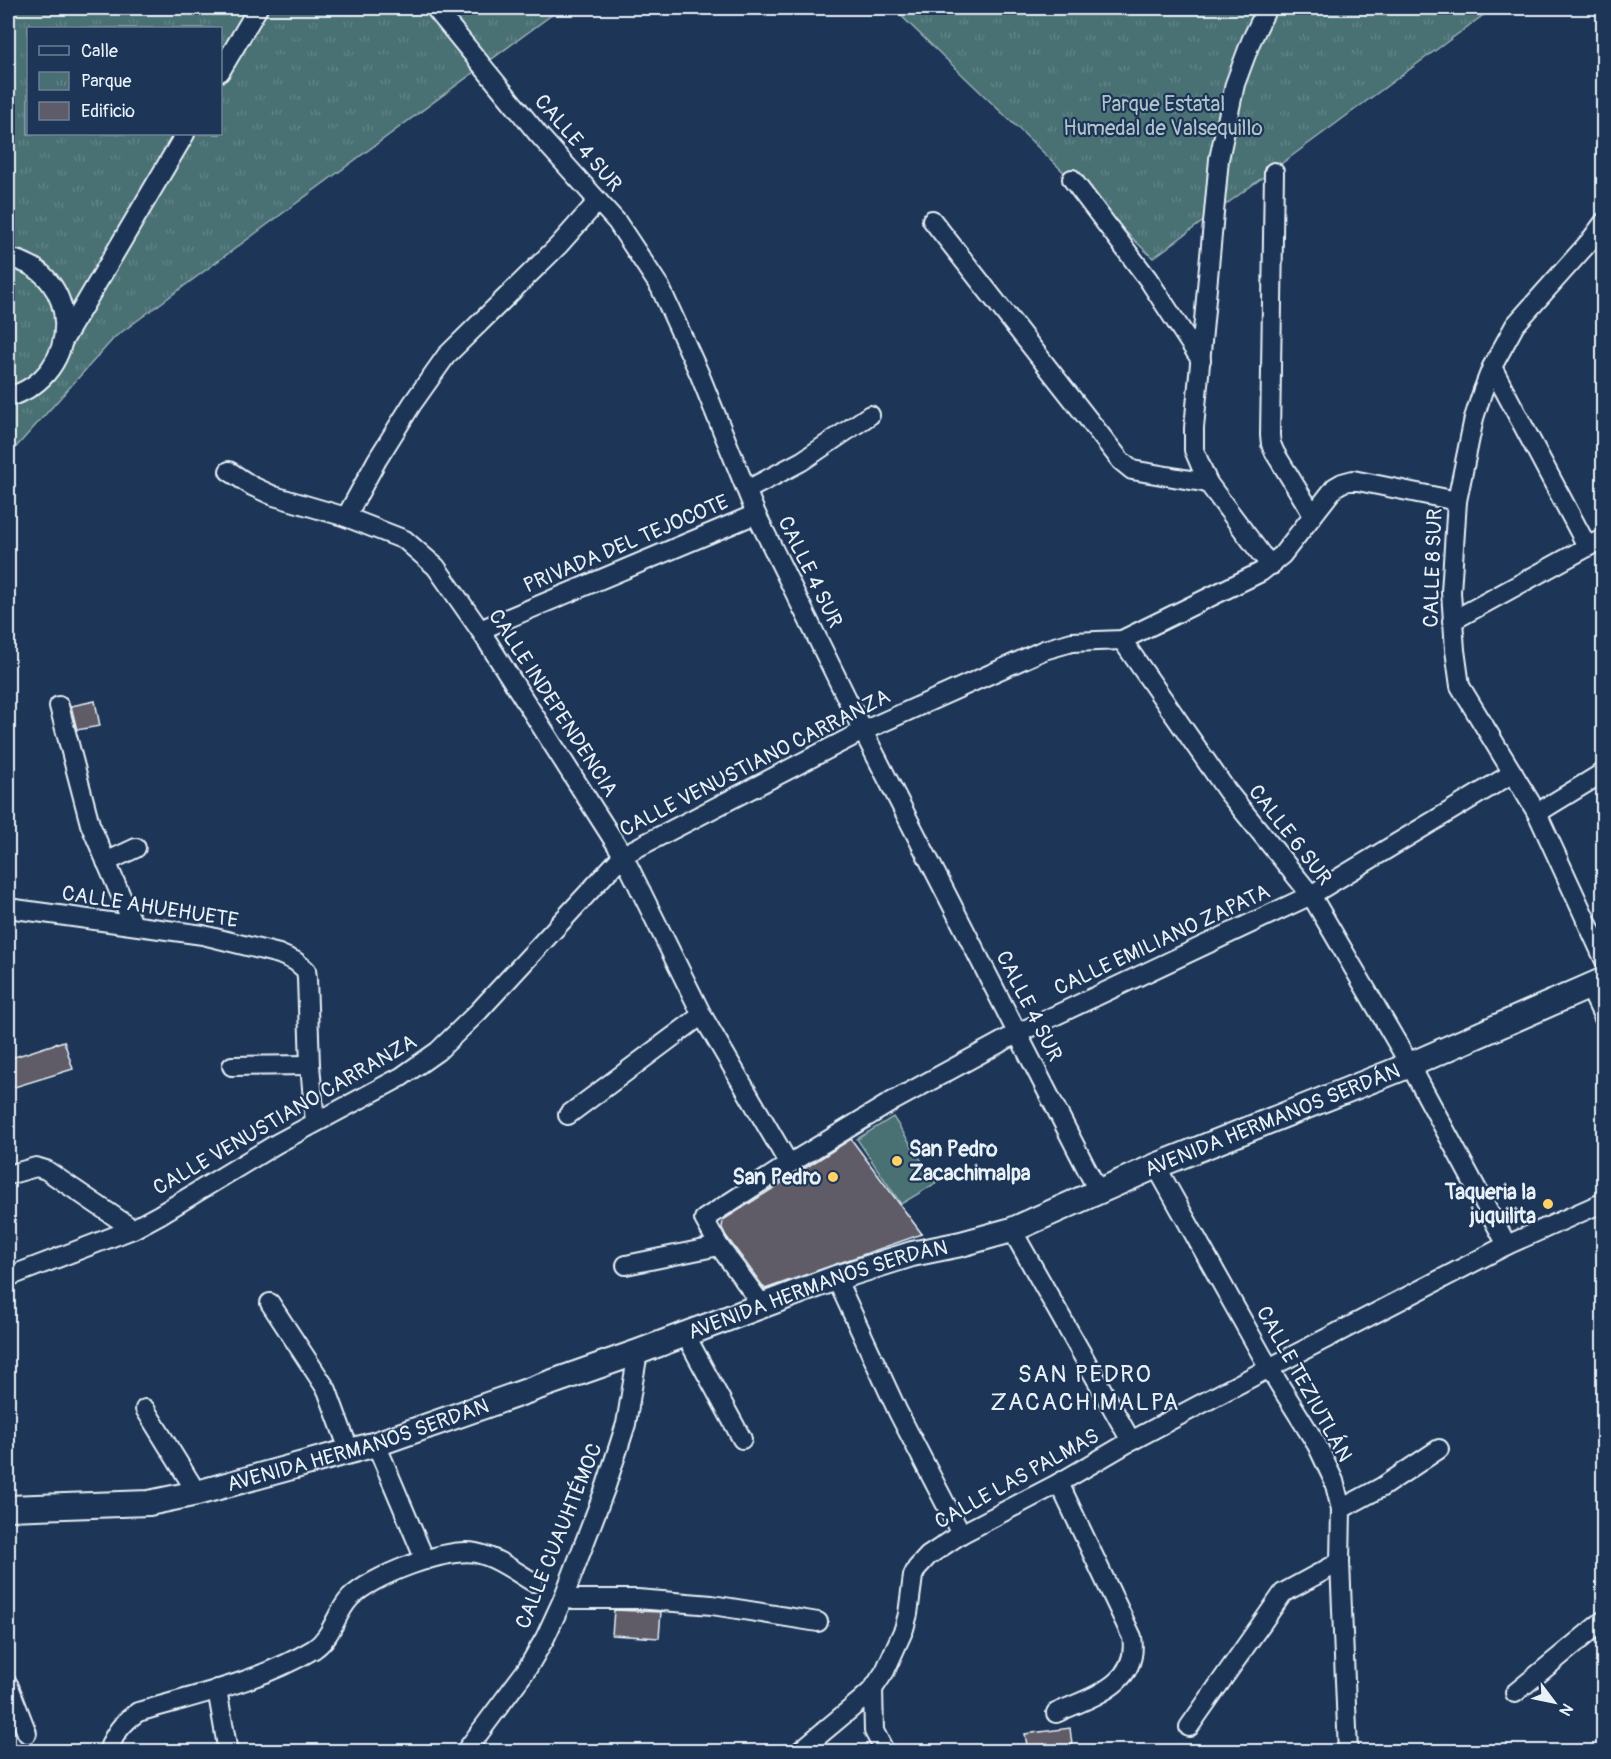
<svg xmlns="http://www.w3.org/2000/svg" width="1611" height="1759" font-family="Pangolin,sans-serif">
	<defs>
		<pattern id="park-tufts" width="24" height="20" patternUnits="userSpaceOnUse" patternTransform="scale(1.5)"><rect width="24" height="20" fill="#486f73"/><path d="M3 7l-1-3M5 7V3M7 7l1-3M15 17l-1-3M17 17v-4M19 17l1-3" fill="none" stroke="#628488"/></pattern>
	</defs>
	<rect width="100%" height="100%" fill="#1d3557"/>
	<filter id="ink" filterUnits="userSpaceOnUse"><feTurbulence type="fractalNoise" baseFrequency=".0167" numOctaves="2"/><feDisplacementMap in="SourceGraphic" scale="12" xChannelSelector="R" yChannelSelector="G"/><feConvolveMatrix kernelMatrix="1 2 1 2 8 2 1 2 1" color-interpolation-filters="sRGB"/></filter>
	<g filter="url(#ink)">
		<!-- park -->
		<g fill="url(#park-tufts)" stroke="#98b0b6" stroke-width="1.5" fill-rule="evenodd">
			<path d="M8,8h553l-446,329 -107,119zM28,28h192v106h-192z"/>
			<polygon points="893,8 1493,8 1153,258"/>
		</g>
		<!-- pitch -->
		<polygon fill="#486f73" stroke="#98b0b6" stroke-width="1.5" points="893,1117 936,1183 901,1204 857,1139"/>
		<!-- building -->
		<g fill="#5e5c68" stroke="#e8f1f8" stroke-width="1.5">
			<polygon points="95,701 100,726 77,730 71,706"/>
			<polygon points="64,1041 73,1069 8,1089 8,1059"/>
			<polygon points="851,1139 922,1234 765,1289 726,1236 722,1228 723,1220"/>
			<polygon points="614,1610 661,1612 659,1638 612,1635"/>
			<polygon points="1070,1728 1072,1745 1028,1751 1025,1734"/>
		</g>
		<g fill="none" stroke-linecap="round" stroke-linejoin="round">
			<!-- street casing -->
			<g stroke="#e8f1f8" stroke-width="22">
				<g id="street">
					<polyline points="435,8 538,134 617,222 660,287 699,373 756,514 863,731 1098,1191"/>
					<polyline points="220,72 258,8"/>
					<polyline points="1274,172 1270,435 1271,444 1275,453 1313,515"/>
					<polyline points="1072,179 1148,279 1201,360"/>
					<polyline points="932,220 1121,461 1132,470 1208,483 1261,554 1272,565"/>
					<polyline points="1604,222 1590,241 1515,325 1492,367 1482,393 1474,418 1457,501 1451,592 1455,650 1460,686 1537,813 1604,959"/>
					<path d="M8,258c74,13 76,118 0,139"/>
					<polyline points="63,341 185,134"/>
					<polyline points="1492,367 1587,546"/>
					<polyline points="229,471 252,486 274,496 346,517 405,540 436,567 480,630 623,855 702,1015 789,1164"/>
					<polyline points="1208,483 1194,450 1194,428 1219,159 1235,84 1251,41 1267,8"/>
					<polyline points="747,490 802,461 870,415"/>
					<polyline points="346,517 377,460 412,404 446,356 559,245 598,201"/>
					<polyline points="1452,621 1604,538"/>
					<polyline points="480,630 756,514"/>
					<polyline points="1122,640 1227,791 1311,895 1410,1065 1507,1245"/>
					<polyline points="59,706 90,824 133,924"/>
					<polyline points="1537,813 1604,772"/>
					<polyline points="106,862 136,848"/>
					<polyline points="8,908 203,935 279,954 295,961 306,970 307,978 310,1065 315,1122"/>
					<polyline points="1589,986 1604,1018"/>
					<polyline points="232,1066 310,1065"/>
					<polyline points="568,1115 702,1015"/>
					<polyline points="1156,1166 1269,1368 1317,1445 1334,1481 1341,1509 1340,1562 1348,1752"/>
					<polyline points="8,1175 36,1167 46,1170 133,1229"/>
					<polyline points="1012,1230 1131,1441"/>
					<polyline points="626,1265 719,1246"/>
					<polyline points="8,1277 133,1229 159,1215 276,1144 401,1077 438,1051 479,1011 623,855 863,731 1044,650 1072,642 1122,640 1261,572 1282,555 1335,487 1342,483 1353,480 1457,501"/>
					<polyline points="836,1278 898,1412 961,1534"/>
					<polyline points="270,1303 327,1390 349,1450"/>
					<polyline points="763,1306 719,1246 704,1219 789,1164 893,1101 1018,1033 1311,895 1513,773"/>
					<polyline points="685,1334 742,1439"/>
					<polyline points="145,1409 197,1493"/>
					<polyline points="376,1444 425,1560"/>
					<polyline points="1341,1509 1382,1487 1439,1449"/>
					<polyline points="563,1599 637,1599 712,1605 818,1622"/>
					<polyline points="8,1684 27,1733"/>
					<polyline points="217,1689 228,1752"/>
					<polyline points="873,1689 874,1731 885,1752"/>
					<polyline points="1515,1693 1604,1620"/>
					<path d="M1056,1713c34,-16 84,-28 76,-76l-73,-154"/>
					<polyline points="1189,1727 1283,1593 1340,1562"/>
					<path d="M108,1752c5,-18 15,-30 30,-40 59,-17 123,-31 176,-63 19,-13 21,-35 36,-51 21,-22 97,-51 126,-45 20,4 40,19 57,29"/>
					<polyline points="465,1752 527,1669 545,1638 563,1599 605,1489 626,1424 638,1352"/>
					<polyline points="799,1752 860,1701 873,1689 885,1671 904,1629 908,1614 913,1576 917,1568 928,1556 961,1534 1059,1483 1131,1441 1269,1368 1507,1245 1604,1202"/>
				</g>
			</g>
			<!-- secondary casing -->
			<g stroke="#e8f1f8" stroke-width="28">
				<g id="secondary">
					<path id="s1" d="M8,1508l141,-5 48,-10 179,-49 262,-92 198,-74 76,-24 49,-10 51,-14 144,-64 254,-101 194,-85"/>
				</g>
			</g>
			<!-- street -->
			<use href="#street" stroke="#1d3557" stroke-width="18"/>
			<!-- secondary -->
			<use href="#secondary" stroke="#1d3557" stroke-width="24"/>
		</g>
	</g>
	<!-- markers -->
	<g fill="#ffd166" stroke="#1d3557" stroke-width="2">
		<circle cx="897" cy="1161" r="6"/>
		<circle cx="833" cy="1177" r="6"/>
		<circle cx="1548" cy="1204" r="6"/>
	</g>
	<g text-anchor="middle" dominant-baseline="central" stroke-width="4.5" stroke-linejoin="round" paint-order="stroke">
		<!-- park labels -->
		<g font-size="21" fill="#b0c4c9" stroke="#1d3557">
			<text x="1163" y="104">Parque Estatal<tspan x="1163" dy="24">Humedal de Valsequillo</tspan></text>
		</g>
		<!-- street labels -->
		<g font-size="21" fill="#e8f1f8" stroke="#1d3557">
			<text transform="translate(578 143) rotate(49)">CALLE 4 SUR</text>
			<text transform="translate(626 544) rotate(-23)">PRIVADA DEL TEJOCOTE</text>
			<text transform="translate(1433 568) rotate(-88)">CALLE 8 SUR</text>
			<text transform="translate(810 572) rotate(64)">CALLE 4 SUR</text>
			<text transform="translate(553 703) rotate(57)">CALLE INDEPENDENCIA</text>
			<text transform="translate(755 763) rotate(-27)">CALLE VENUSTIANO CARRANZA</text>
			<text transform="translate(1290 835) rotate(52)">CALLE 6 SUR</text>
			<text transform="translate(150 907) rotate(9)">CALLE AHUEHUETE</text>
			<text transform="translate(1162 940) rotate(-25)">CALLE EMILIANO ZAPATA</text>
			<text transform="translate(1029 1006) rotate(63)">CALLE 4 SUR</text>
			<text transform="translate(285 1115) rotate(-30)">CALLE VENUSTIANO CARRANZA</text>
			<text stroke="none"><textPath href="#s1" startOffset="1330">AVENIDA HERMANOS SERDÁN</textPath></text>
			<text stroke="none"><textPath href="#s1" startOffset="844">AVENIDA HERMANOS SERDÁN</textPath></text>
			<text transform="translate(1304 1384) rotate(61)">CALLE TEZIUTLÁN</text>
			<text stroke="none"><textPath href="#s1" startOffset="358">AVENIDA HERMANOS SERDÁN</textPath></text>
			<text transform="translate(1017 1479) rotate(-29)">CALLE LAS PALMAS</text>
			<text transform="translate(559 1536) rotate(-68)">CALLE CUAUHTÉMOC</text>
		</g>
		<!-- poi labels -->
		<g font-size="21" font-weight="bold" fill="#e8f1f8" stroke="#1d3557" text-anchor="end">
			<text x="909" y="1149" text-anchor="start">San Pedro<tspan x="909" dy="24">Zacachimalpa</tspan></text>
			<text x="821" y="1177">San Pedro</text>
			<text x="1536" y="1192">Taqueria la<tspan x="1536" dy="24">juquilita</tspan></text>
		</g>
		<!-- quarter labels -->
		<g font-size="24" letter-spacing="1.5" fill="#e8f1f8" stroke="#1d3557">
			<text x="1085" y="1374">SAN PEDRO<tspan x="1085" dy="28">ZACACHIMALPA</tspan></text>
		</g>
	</g>
	<!-- margin -->
	<rect width="1611" height="1759" fill="none" stroke="#1d3557" stroke-width="30"/>
	<rect x="15" y="15" width="1581" height="1729" fill="none" stroke="#e8f1f8" stroke-width="2" filter="url(#ink)"/>
	<!-- legend -->
	<rect x="27" y="27" width="195" height="108" fill="#1d3557" stroke="#6e8097" stroke-width="1.5"/>
	<rect x="39" y="46" width="30" height="9" fill="#1d3557" stroke="#6e8097" stroke-width="1.5"/>
	<text x="81" y="57" font-size="18" fill="#e8f1f8">Calle</text>
	<rect x="39" y="72" width="30" height="18" fill="url(#park-tufts)" stroke="#6e8097" stroke-width="1.5"/>
	<text x="81" y="87" font-size="18" fill="#e8f1f8">Parque</text>
	<rect x="39" y="102" width="30" height="18" fill="#5e5c68" stroke="#6e8097" stroke-width="1.5"/>
	<text x="81" y="117" font-size="18" fill="#e8f1f8">Edificio</text>
	<!-- north arrow -->
	<g transform="translate(1554 1702) rotate(122)" stroke="#1d3557" stroke-width="4.5" paint-order="stroke">
	<path d="M0-4.5L10 22L0 15L-10 22Z" fill="#e8f1f8"/>
	<text y="-9" font-size="16" font-weight="bold" text-anchor="middle" fill="#e8f1f8">N</text>
	</g>
</svg>
